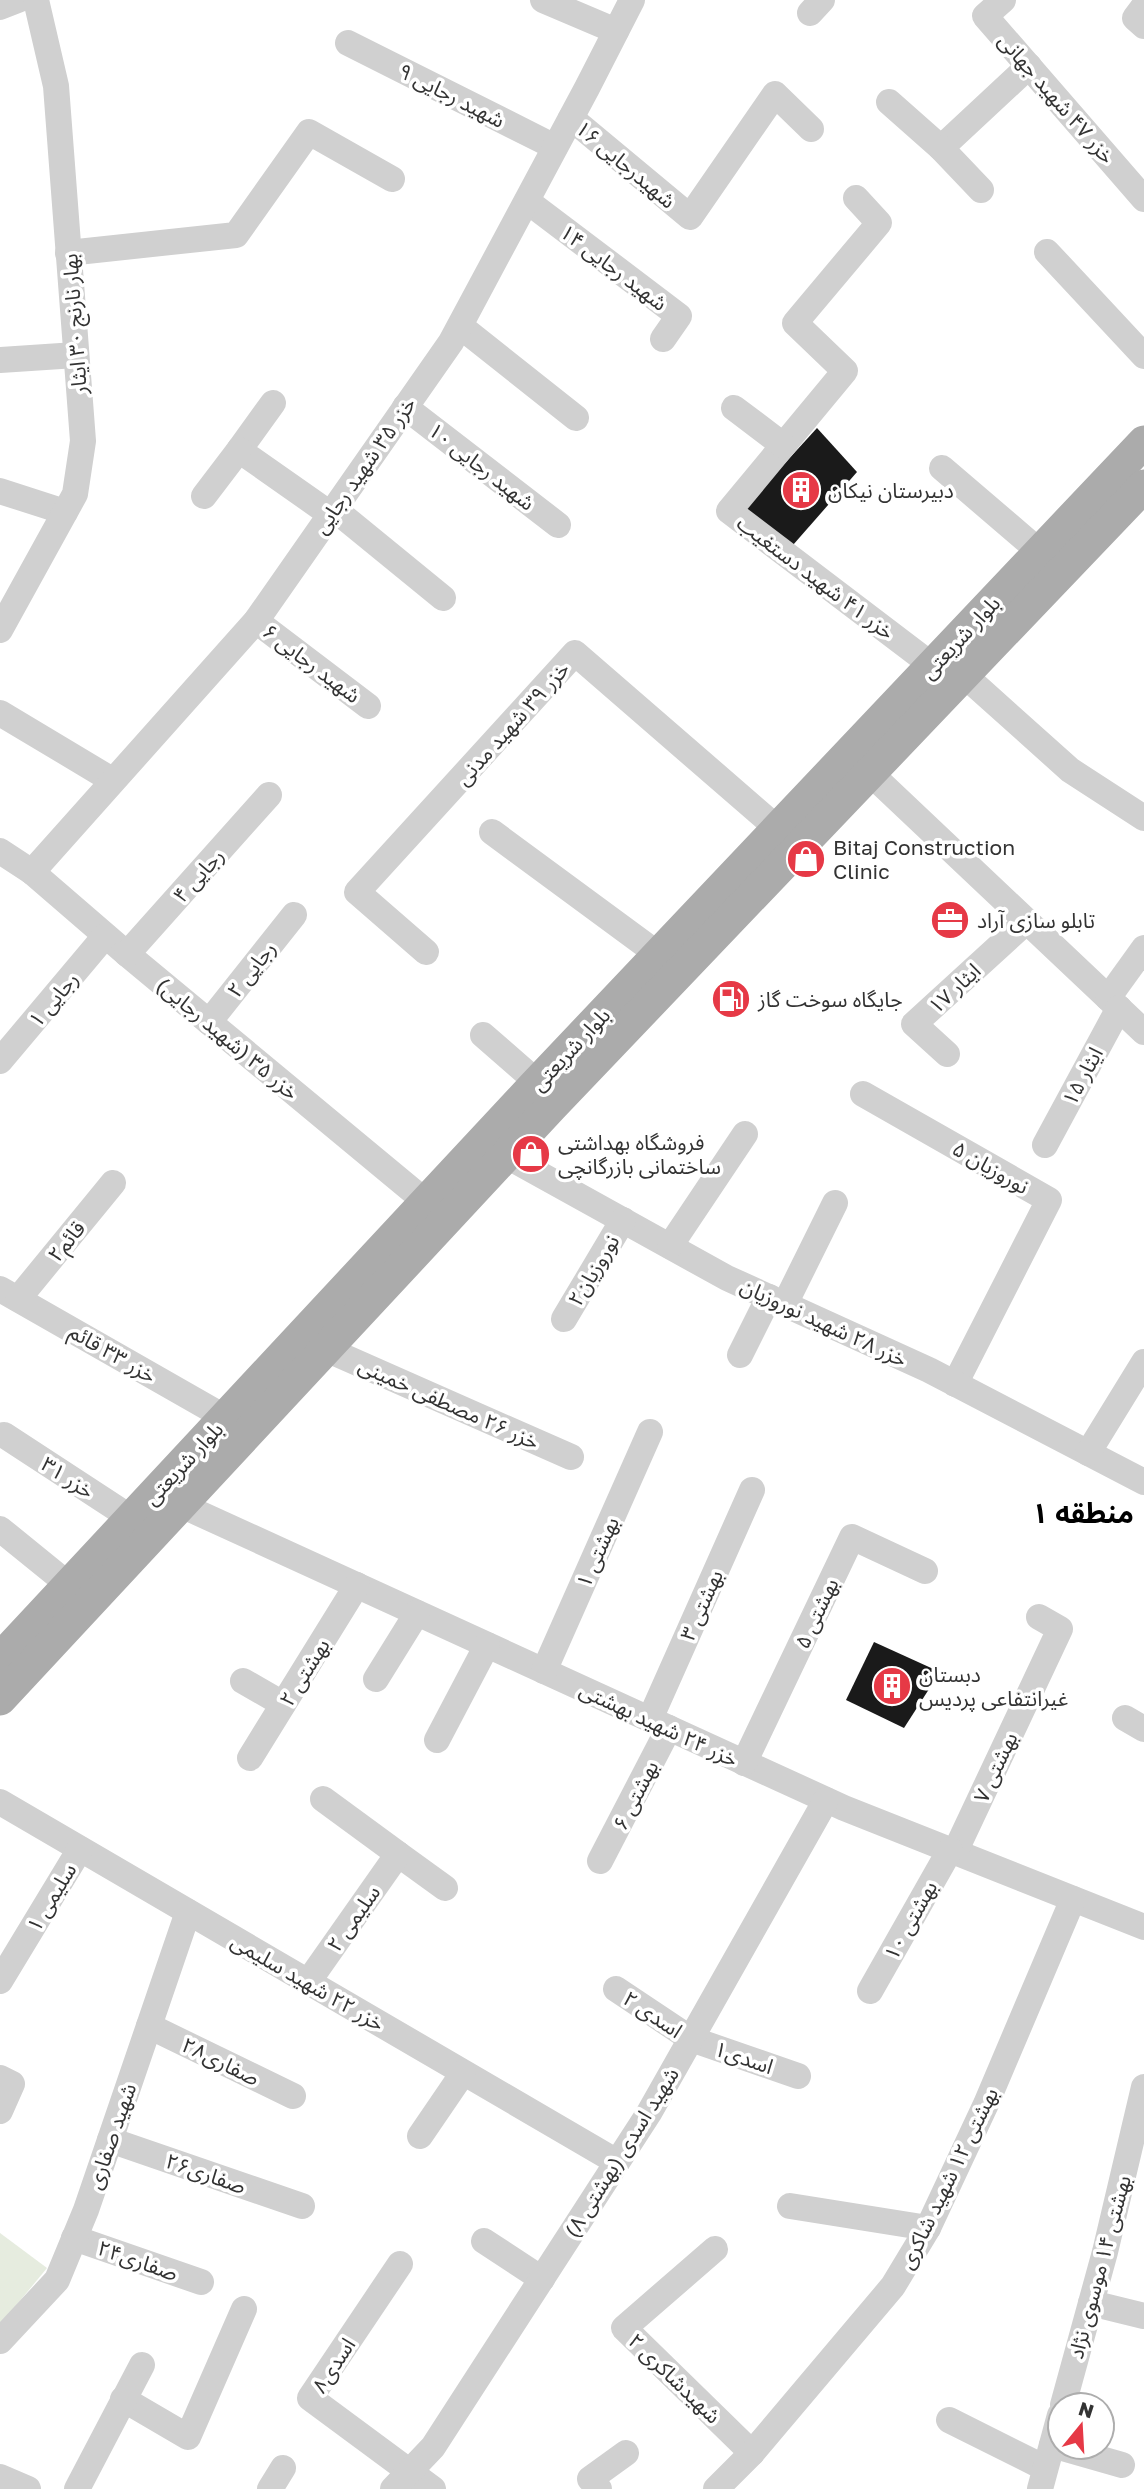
<svg xmlns="http://www.w3.org/2000/svg" width="1144" height="2489" font-family="'Golos Text','Noto Sans Arabic',sans-serif">
	<rect width="100%" height="100%" fill="#fff"/>
	<!-- green -->
	<polygon fill="#e6ecdf" points="0,2233 47,2268 0,2325"/>
	<!-- building -->
	<g fill="#1a1a1a">
		<polygon points="817,428 857,472 793,545 744,508"/>
		<polygon points="874,1642 940,1672 904,1728 846,1700"/>
	</g>
	<g fill="none" stroke-linecap="round" stroke-linejoin="round">
		<!-- minor -->
		<g stroke="#d0d0d0" stroke-width="26">
			<polyline points="543,0 616,31"/>
			<polyline points="1003,0 985,16 1144,199"/>
			<polyline points="1144,6 1135,18 1144,26"/>
			<polyline points="0,7 18,0"/>
			<polyline points="810,13 822,0"/>
			<polyline points="348,43 555,147"/>
			<polyline points="889,102 941,148 1029,66"/>
			<polyline points="571,118 690,217 775,94 811,129"/>
			<polyline points="941,148 981,190"/>
			<polyline points="856,198 879,223 795,323 845,371 729,511 933,666"/>
			<polyline points="527,201 679,316 663,339"/>
			<polyline points="1047,252 1144,356"/>
			<polyline points="68,253 236,235 309,132 392,179"/>
			<polyline points="460,326 576,418"/>
			<polyline points="0,360 76,355"/>
			<polyline points="273,403 239,450 330,514"/>
			<polyline points="405,407 558,525"/>
			<polyline points="734,408 783,445"/>
			<polyline points="942,468 1040,552"/>
			<polyline points="0,491 65,512"/>
			<polyline points="204,496 239,450"/>
			<polyline points="334,509 443,598"/>
			<polyline points="256,621 368,706"/>
			<polyline points="0,630 75,494 83,441 56,86 36,0"/>
			<polyline points="964,675 1070,770 1144,818"/>
			<polyline points="0,713 112,780"/>
			<polyline points="870,773 1144,1032"/>
			<polyline points="492,832 659,955"/>
			<polyline points="0,851 32,872 127,954 426,1202"/>
			<polyline points="32,872 256,621 451,342 587,88 632,0"/>
			<polyline points="426,952 357,892 575,653 778,829"/>
			<polyline points="127,954 269,795"/>
			<polyline points="1108,998 1144,948"/>
			<polyline points="209,1022 294,915"/>
			<polyline points="483,1035 538,1083"/>
			<polyline points="947,1054 914,1024 1027,921"/>
			<polyline points="0,1061 105,936"/>
			<polyline points="863,1094 1049,1200 955,1384"/>
			<polyline points="1045,1145 1119,1008"/>
			<polyline points="507,1156 727,1278 929,1370 1144,1482"/>
			<polyline points="670,1246 745,1134"/>
			<polyline points="0,1289 226,1418"/>
			<polyline points="18,1299 113,1183"/>
			<polyline points="785,1304 835,1203"/>
			<polyline points="564,1319 623,1220"/>
			<polyline points="326,1349 571,1457"/>
			<polyline points="740,1355 769,1297"/>
			<polyline points="4,1435 131,1518"/>
			<polyline points="1088,1453 1144,1362"/>
			<polyline points="181,1505 844,1808 1144,1927"/>
			<polyline points="0,1529 69,1585"/>
			<polyline points="544,1671 650,1432"/>
			<polyline points="376,1679 417,1613"/>
			<polyline points="243,1681 283,1704"/>
			<polyline points="1125,1718 1144,1729"/>
			<polyline points="650,1719 752,1490"/>
			<polyline points="437,1740 487,1645"/>
			<polyline points="250,1758 357,1585"/>
			<polyline points="744,1763 852,1537 925,1571"/>
			<polyline points="0,1802 617,2162"/>
			<polyline points="955,1852 1060,1629 1039,1617"/>
			<polyline points="398,1854 445,1888"/>
			<polyline points="600,1861 669,1728"/>
			<polyline points="0,1981 80,1849"/>
			<polyline points="308,1982 398,1854 323,1799"/>
			<polyline points="616,1989 691,2039 798,2076"/>
			<polyline points="870,1991 950,1850"/>
			<polyline points="149,2026 293,2096"/>
			<polyline points="0,2078 12,2084 0,2111"/>
			<polyline points="420,2136 463,2073"/>
			<polyline points="110,2140 302,2206"/>
			<polyline points="790,2206 928,2228"/>
			<polyline points="74,2238 201,2282"/>
			<polyline points="484,2241 542,2279"/>
			<polyline points="715,2249 624,2328 752,2453"/>
			<polyline points="400,2264 310,2398 433,2489"/>
			<polyline points="1091,2303 1144,2316"/>
			<polyline points="0,2341 57,2280 86,2210 188,1912"/>
			<polyline points="123,2399 188,2437 244,2309"/>
			<polyline points="1063,2405 1105,2252 1144,2087"/>
			<polyline points="949,2420 1045,2468"/>
			<polyline points="1052,2445 1122,2465"/>
			<polyline points="0,2477 28,2489"/>
			<polyline points="77,2489 142,2365"/>
			<polyline points="270,2489 283,2468"/>
			<polyline points="393,2489 433,2447 649,2113 826,1800"/>
			<polyline points="599,2489 590,2479 626,2453"/>
			<polyline points="716,2489 752,2453 893,2286 928,2228 986,2104 1073,1899"/>
			<polyline points="1040,2489 1060,2415"/>
		</g>
		<!-- major -->
		<g stroke="#ababab" stroke-width="33">
			<polyline points="0,1659 533,1087 1144,442"/>
			<polyline points="0,1699 552,1106 1144,486"/>
		</g>
	</g>
	<!-- icons -->
	<defs>
		<g id="building-disc" transform="scale(2.0125)"><circle r="9.5" fill="#e63946" stroke="#fff"/><path d="M-4-6H4V6H1V3H-1V6H-4ZM-2.5-4.3h1.7v1.8h-1.7ZM.8-4.3h1.7v1.8H.8ZM-2.5-1h1.7V.8h-1.7ZM.8-1h1.7V.8H.8Z" fill="#fff"/></g>
		<g id="shop-disc" transform="scale(2.0125)"><circle r="9.5" fill="#e63946" stroke="#fff"/><path d="M-5-2.5h2.3a2.7 3.5 0 0 1 5.4 0H5L5.5 6h-11ZM-1.5-2.5h3a1.5 2.3 0 0 0-3 0Z" fill="#fff"/></g>
		<g id="office-disc" transform="scale(2.0125)"><circle r="9.5" fill="#e63946" stroke="#fff"/><path d="M-6-3h4V-5.5h4V-3h4V5H-6ZM-1-4.5V-3h2v-1.5ZM-6 0V1H6V0Z" fill="#fff"/></g>
		<g id="fuel-disc" transform="scale(2.0125)"><circle r="9.5" fill="#e63946" stroke="#fff"/><path d="M-5.5-6h7V0h2V4h1.3V-2.5L3-4.5l.8-.8L6-3V5H2.5V1h-1V6h-7ZM-4.2-4.7v3.2H.2V-4.7Z" fill="#fff"/></g>
	</defs>
	<g fill-rule="evenodd">
		<use href="#building-disc" x="801" y="490"/>
		<use href="#shop-disc" x="806" y="859"/>
		<use href="#office-disc" x="950" y="920"/>
		<use href="#fuel-disc" x="731" y="999"/>
		<use href="#shop-disc" x="531" y="1154"/>
		<use href="#building-disc" x="892" y="1686"/>
	</g>
	<g text-anchor="middle" dominant-baseline="central" stroke-width="7" stroke-linejoin="round" paint-order="stroke">
		<!-- street labels -->
		<g font-size="21" fill="#333" stroke="#fff">
			<text transform="translate(452 95) rotate(27)">شهید رجایی ۹</text>
			<text transform="translate(1057 98) rotate(49)">خزر ۴۷ شهید جهانی</text>
			<text transform="translate(626 164) rotate(40)">شهیدرجایی ۱۶</text>
			<text transform="translate(614 267) rotate(37)">شهید رجایی ۱۴</text>
			<text transform="translate(74 324) rotate(-94)">بهار نارنج ۳۰ ایثار</text>
			<text transform="translate(364 465) rotate(-55)">خزر ۳۵ شهید رجایی</text>
			<text transform="translate(482 466) rotate(38)">شهید رجایی ۱۰</text>
			<text transform="translate(816 577) rotate(37)">خزر ۴۱ شهید دستغیب</text>
			<text transform="translate(960 637) rotate(-47)">بلوار شریعتی</text>
			<text transform="translate(312 663) rotate(37)">شهید رجایی ۶</text>
			<text transform="translate(512 723) rotate(-48)">خزر ۳۹ شهید مدنی</text>
			<text transform="translate(198 875) rotate(-48)">رجایی ۴</text>
			<text transform="translate(251 969) rotate(-52)">رجایی ۲</text>
			<text transform="translate(954 988) rotate(-43)">ایثار ۱۷</text>
			<text transform="translate(53 999) rotate(-50)">رجایی ۱</text>
			<text transform="translate(228 1038) rotate(40)">خزر ۳۵ (شهید رجایی)</text>
			<text transform="translate(570 1049) rotate(-47)">بلوار شریعتی</text>
			<text transform="translate(1082 1076) rotate(-62)">ایثار ۱۵</text>
			<text transform="translate(991 1167) rotate(30)">نوروزیان ۵</text>
			<text transform="translate(66 1241) rotate(-51)">قائم۲</text>
			<text transform="translate(593 1270) rotate(-59)">نوروزیان۲</text>
			<text transform="translate(824 1322) rotate(25)">خزر ۲۸ شهید نوروزیان</text>
			<text transform="translate(113 1353) rotate(30)">خزر ۳۳ قائم</text>
			<text transform="translate(449 1403) rotate(24)">خزر ۲۶ مصطفی خمینی</text>
			<text transform="translate(183 1463) rotate(-47)">بلوار شریعتی</text>
			<text transform="translate(68 1477) rotate(33)">خزر ۳۱</text>
			<text transform="translate(597 1552) rotate(-66)">بهشتی ۱</text>
			<text transform="translate(701 1605) rotate(-66)">بهشتی ۳</text>
			<text transform="translate(816 1613) rotate(-65)">بهشتی ۵</text>
			<text transform="translate(304 1672) rotate(-58)">بهشتی ۲</text>
			<text transform="translate(659 1724) rotate(25)">خزر ۲۴ شهید بهشتی</text>
			<text transform="translate(995 1767) rotate(-65)">بهشتی ۷</text>
			<text transform="translate(635 1795) rotate(-63)">بهشتی ۶</text>
			<text transform="translate(51 1897) rotate(-59)">سلیمی ۱</text>
			<text transform="translate(353 1918) rotate(-55)">سلیمی ۲</text>
			<text transform="translate(910 1920) rotate(-61)">بهشتی ۱۰</text>
			<text transform="translate(308 1982) rotate(30)">خزر ۲۲ شهید سلیمی</text>
			<text transform="translate(653 2014) rotate(34)">اسدی ۲</text>
			<text transform="translate(744 2057) rotate(19)">اسدی۱</text>
			<text transform="translate(221 2061) rotate(26)">صفاری۲۸</text>
			<text transform="translate(111 2136) rotate(-71)">شهید صفاری</text>
			<text transform="translate(621 2152) rotate(-58)">شهید اسدی (بهشتی ۸)</text>
			<text transform="translate(206 2173) rotate(19)">صفاری۲۶</text>
			<text transform="translate(948 2178) rotate(-64)">بهشتی ۱۲ شهید شاکری</text>
			<text transform="translate(138 2260) rotate(19)">صفاری۲۴</text>
			<text transform="translate(1099 2267) rotate(-75)">بهشتی ۱۴ موسوی نژاد</text>
			<text transform="translate(333 2365) rotate(-57)">اسدی۸</text>
			<text transform="translate(675 2378) rotate(44)">شهیدشاکری ۲</text>
		</g>
		<!-- poi labels -->
		<g font-size="21" fill="#333" stroke="#fff" text-anchor="start">
			<text x="828" y="490">دبیرستان نیکان</text>
			<text x="833" y="847">Bitaj Construction<tspan x="833" dy="24">Clinic</tspan></text>
			<text x="977" y="920">تابلو سازی آراد</text>
			<text x="758" y="999">جایگاه سوخت گاز</text>
			<text x="558" y="1142">فروشگاه بهداشتی<tspan x="558" dy="24">ساختمانی بازرگانچی</tspan></text>
			<text x="919" y="1674">دبستان<tspan x="919" dy="24">غیرانتفاعی پردیس</tspan></text>
		</g>
		<!-- district labels -->
		<g font-size="28" font-weight="bold" fill="#000" stroke="#fff">
			<text x="1083" y="1512">منطقه ۱</text>
		</g>
	</g>
	<!-- north arrow -->
	<g transform="translate(1081 2426) rotate(18)"><circle r="33" fill="#ffffff" stroke="#adadad" stroke-width="2"/>
	<path d="M0-5L12 26L0 18L-12 26Z" fill="#e63946"/>
	<text y="-10" font-size="19" font-weight="bold" text-anchor="middle" fill="#333333">N</text>
	</g>
</svg>
